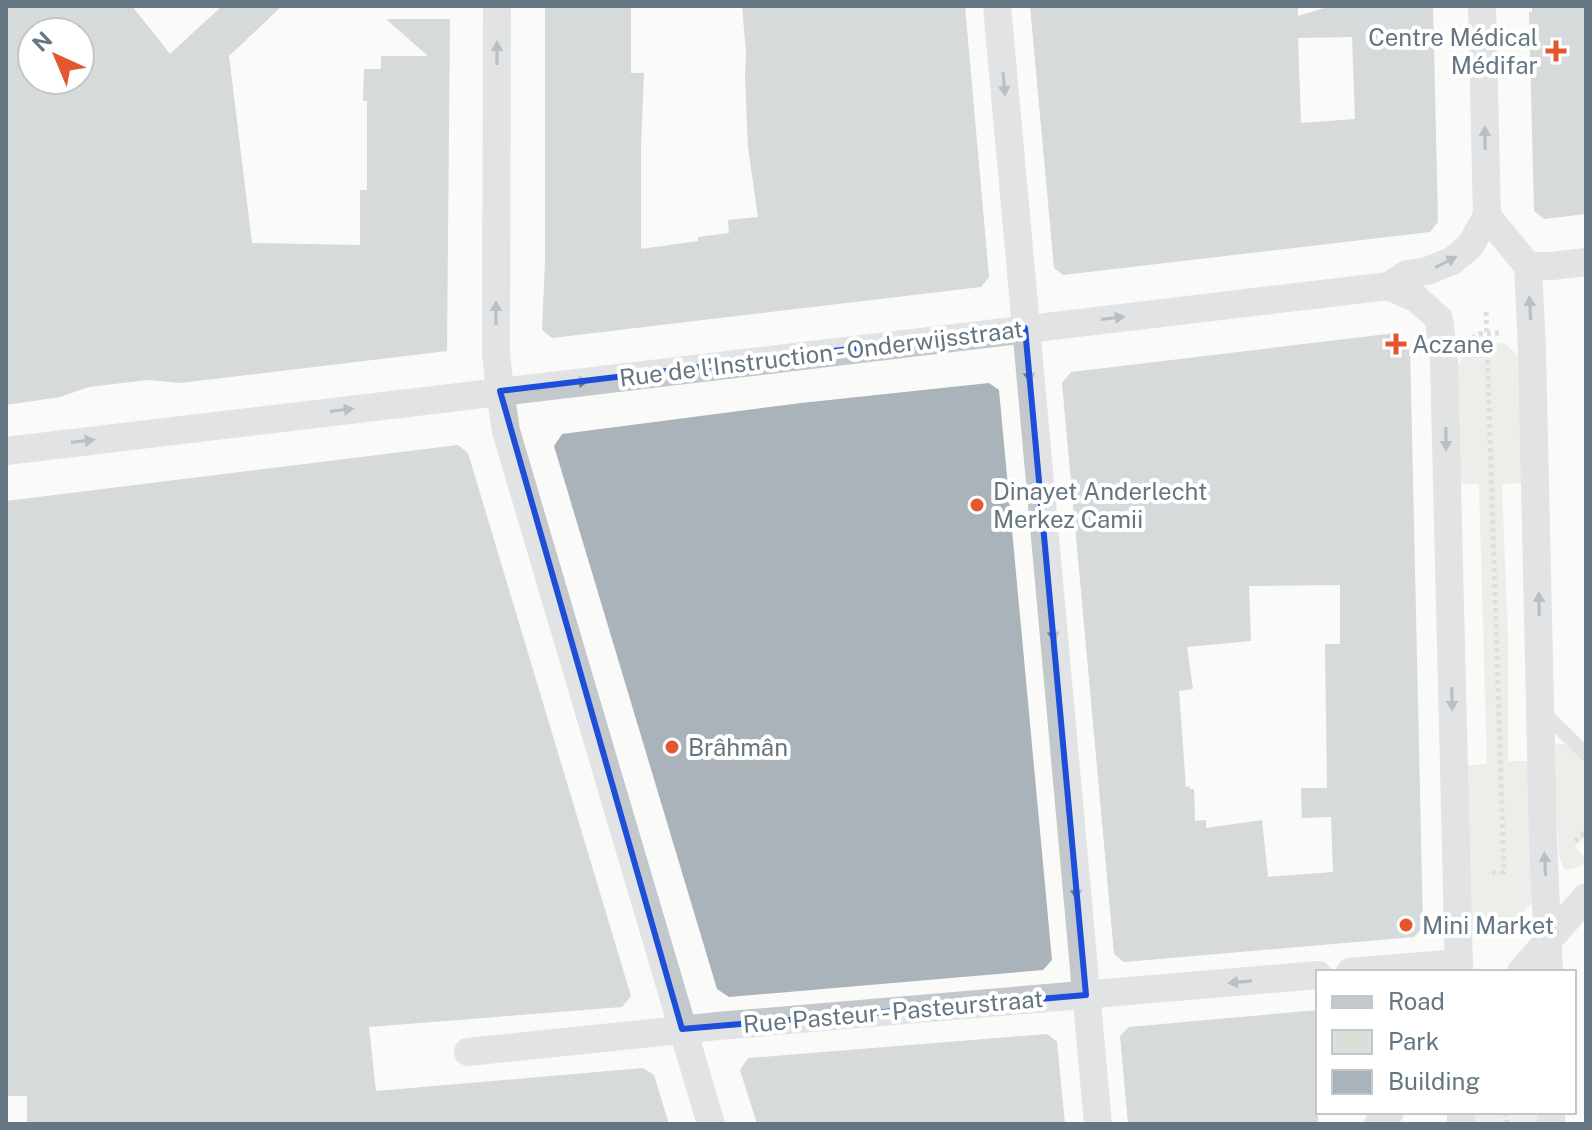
<svg xmlns="http://www.w3.org/2000/svg" width="1592" height="1130" font-family="'Public Sans',sans-serif">
	<rect width="100%" height="100%" fill="#fafaf8"/>
	<!-- green -->
	<g fill="#dadfd7">
		<path d="M1494,342l11,2 17,15 6,124 -26,1 6,154v123h27l-1,140c-18,18 -39,45 -66,27l-7,-162 26,-2 -8,-280h-22l-1,-109c5,-23 14,-31 38,-33z"/>
		<polygon points="1557,744 1566,744 1586,763 1586,835 1575,846 1586,861 1580,867 1565,870 1559,857 1553,748"/>
		<polygon points="1469,1112 1544,1112 1545,1124 1470,1124"/>
	</g>
	<!-- building -->
	<g fill="#aab3b9" fill-rule="evenodd">
		<path d="M6,6h126l38,48 52,-48h60l-53,50 23,187 108,2v-55h7v-89h-4l1,-32h17v-13h47l-42,-37h64l-3,332 -267,32 -32,-3 -59,7 -29,10 -54,8zM32,32h48v48h-48z"/>
		<polygon points="545,6 631,6 631,73 644,73 641,145 641,249 698,241 698,237 729,233 728,220 758,217 748,147 745,78 746,53 742,6 965,6 989,277 981,287 552,338 542,330 545,261"/>
		<path d="M1030,6h268v10l33,-10h102l5,216 -8,10 -367,43 -9,-7zM1352,37l3,82 -54,4 -3,-85z"/>
		<polygon points="1532,6 1586,6 1586,214 1544,219 1534,211 1529,12 1532,12"/>
		<path d="M1396,333l14,12 13,582 -9,10 -290,25 -10,-8 -52,-571 9,-11zM1340,585v59h-15l2,144h-26l1,30 29,-1 2,55 -65,5 -6,-57 -56,8v-8l-11,1 -1,-32h-4l-1,-3 -3,1 -7,-96 14,-2 -6,-42 64,-6 -2,-55z"/>
		<polygon points="989,383 999,390 1052,960 1043,970 729,997 717,989 554,446 562,434 801,403"/>
		<polygon points="458,445 468,453 631,996 622,1007 369,1027 376,1091 643,1068 654,1075 669,1124 27,1124 27,1096 6,1096 6,501"/>
		<polygon points="1318,1010 1318,1124 1128,1124 1120,1036 1129,1027"/>
		<polygon points="1047,1034 1057,1042 1065,1124 757,1124 740,1070 748,1058"/>
	</g>
	<g fill="none" stroke-linecap="round" stroke-linejoin="round">
		<!-- path -->
		<g stroke="#bbbfc2" stroke-width="5" stroke-dasharray="4 4" stroke-linecap="butt">
			<polyline points="1486,312 1504,872 1488,873"/>
			<polyline points="1472,338 1479,334 1500,333"/>
			<polyline points="1575,841 1586,831"/>
			<polyline points="1506,1112 1507,1124"/>
		</g>
		<!-- service -->
		<polyline stroke="#c3c8cc" stroke-width="14" points="1542,711 1586,754"/>
		<!-- minor -->
		<g stroke="#c3c8cc" stroke-width="28">
			<polyline points="497,6 496,352 500,391 506,431 711,1124"/>
			<polyline points="997,6 1098,1124"/>
			<polyline points="1482,6 1487,216"/>
			<polyline points="1487,216 1528,266"/>
			<polyline points="1528,266 1532,350 1543,840 1549,972"/>
			<polyline points="1528,266 1552,266 1586,262"/>
			<polyline points="1389,286 1417,299 1439,319 1444,361 1459,972"/>
			<polyline points="6,451 1389,286 1407,274 1427,271 1452,261 1470,246 1487,216"/>
			<polyline points="1350,972 1459,963"/>
			<polyline points="1521,972 1586,897"/>
			<polyline points="468,1052 718,1026 1318,975"/>
			<polyline points="1461,1112 1461,1124"/>
			<polyline points="1551,1112 1551,1124"/>
			<polyline points="1378,1124 1390,1112"/>
		</g>
	</g>
	<!-- one-way arrows -->
	<defs><path id="oneway-solid" d="M-6-.8H1V-3.2L6.5 0L1 3.2V.8H-6Z" transform="scale(2)"/></defs>
	<g fill="#6a7a87">
		<use href="#oneway-solid" transform="translate(497 53) rotate(-90)"/>
		<use href="#oneway-solid" transform="translate(1004 84) rotate(85)"/>
		<use href="#oneway-solid" transform="translate(1485 138) rotate(-91)"/>
		<use href="#oneway-solid" transform="translate(1446 262) rotate(-27)"/>
		<use href="#oneway-solid" transform="translate(1530 308) rotate(-93)"/>
		<use href="#oneway-solid" transform="translate(496 313) rotate(-90)"/>
		<use href="#oneway-solid" transform="translate(1113 318) rotate(-7)"/>
		<use href="#oneway-solid" transform="translate(1029 371) rotate(85)"/>
		<use href="#oneway-solid" transform="translate(577 382) rotate(-7)"/>
		<use href="#oneway-solid" transform="translate(342 410) rotate(-7)"/>
		<use href="#oneway-solid" transform="translate(1446 439) rotate(89)"/>
		<use href="#oneway-solid" transform="translate(83 441) rotate(-7)"/>
		<use href="#oneway-solid" transform="translate(1539 604) rotate(-91)"/>
		<use href="#oneway-solid" transform="translate(1053 630) rotate(85)"/>
		<use href="#oneway-solid" transform="translate(1452 699) rotate(89)"/>
		<use href="#oneway-solid" transform="translate(1545 864) rotate(-93)"/>
		<use href="#oneway-solid" transform="translate(1076 888) rotate(85)"/>
		<use href="#oneway-solid" transform="translate(1240 982) rotate(175)"/>
	</g>
	<!-- marked area -->
	<path d="M0 0H1592V1130H0ZM1025,328l61,667 -404,34 -182,-638z" fill="#fafaf8" fill-opacity=".55" fill-rule="evenodd"/>
	<path fill="none" stroke="#1d4ed8" stroke-width="6" stroke-linejoin="round" d="M1025,328l61,667 -404,34 -182,-638z"/>
	<!-- markers -->
	<g fill="#e4572e" stroke="#fff" stroke-width="3">
		<path d="M1552 39h8v8h8v8h-8v8h-8v-8h-8v-8h8z"/>
		<path d="M1392 332h8v8h8v8h-8v8h-8v-8h-8v-8h8z"/>
		<circle cx="977" cy="505" r="8"/>
		<circle cx="672" cy="747" r="8"/>
		<circle cx="1406" cy="925" r="8"/>
	</g>
	<g text-anchor="middle" dominant-baseline="central" stroke-width="8" stroke-linejoin="round" paint-order="stroke">
		<!-- poi labels -->
		<g font-size="24" fill="#657683" stroke="#fff" text-anchor="start">
			<text x="1538" y="37" text-anchor="end">Centre Médical<tspan x="1538" dy="28">Médifar</tspan></text>
			<text x="1412" y="344">Aczane</text>
			<text x="993" y="491">Dinayet Anderlecht<tspan x="993" dy="28">Merkez Camii</tspan></text>
			<text x="688" y="747">Brâhmân</text>
			<text x="1422" y="925">Mini Market</text>
		</g>
		<!-- street labels -->
		<g font-size="24" fill="#657683" stroke="#fff">
			<text transform="translate(821 353) rotate(-7)">Rue de l'Instruction - Onderwijsstraat</text>
			<text transform="translate(893 1011) rotate(-5)">Rue Pasteur - Pasteurstraat</text>
		</g>
	</g>
	<!-- border -->
	<rect width="1592" height="1130" fill="none" stroke="#657683" stroke-width="16"/>
	<!-- legend -->
	<rect x="1316" y="970" width="260" height="144" fill="#ffffff" stroke="#c1c8cd" stroke-width="2"/>
	<rect x="1332" y="996" width="40" height="12" fill="#c3c8cc" stroke="#c1c8cd" stroke-width="2"/>
	<text x="1388" y="1010" font-size="24" fill="#657683">Road</text>
	<rect x="1332" y="1030" width="40" height="24" fill="#dadfd7" stroke="#c1c8cd" stroke-width="2"/>
	<text x="1388" y="1050" font-size="24" fill="#657683">Park</text>
	<rect x="1332" y="1070" width="40" height="24" fill="#aab3b9" stroke="#c1c8cd" stroke-width="2"/>
	<text x="1388" y="1090" font-size="24" fill="#657683">Building</text>
	<!-- north arrow -->
	<g transform="translate(56 56) rotate(316)"><circle r="38" fill="#ffffff" stroke="#c1c8cd" stroke-width="2"/>
	<path d="M0-6L14 30L0 20L-14 30Z" fill="#e4572e"/>
	<text y="-12" font-size="22" font-weight="bold" text-anchor="middle" fill="#657683">N</text>
	</g>
</svg>
